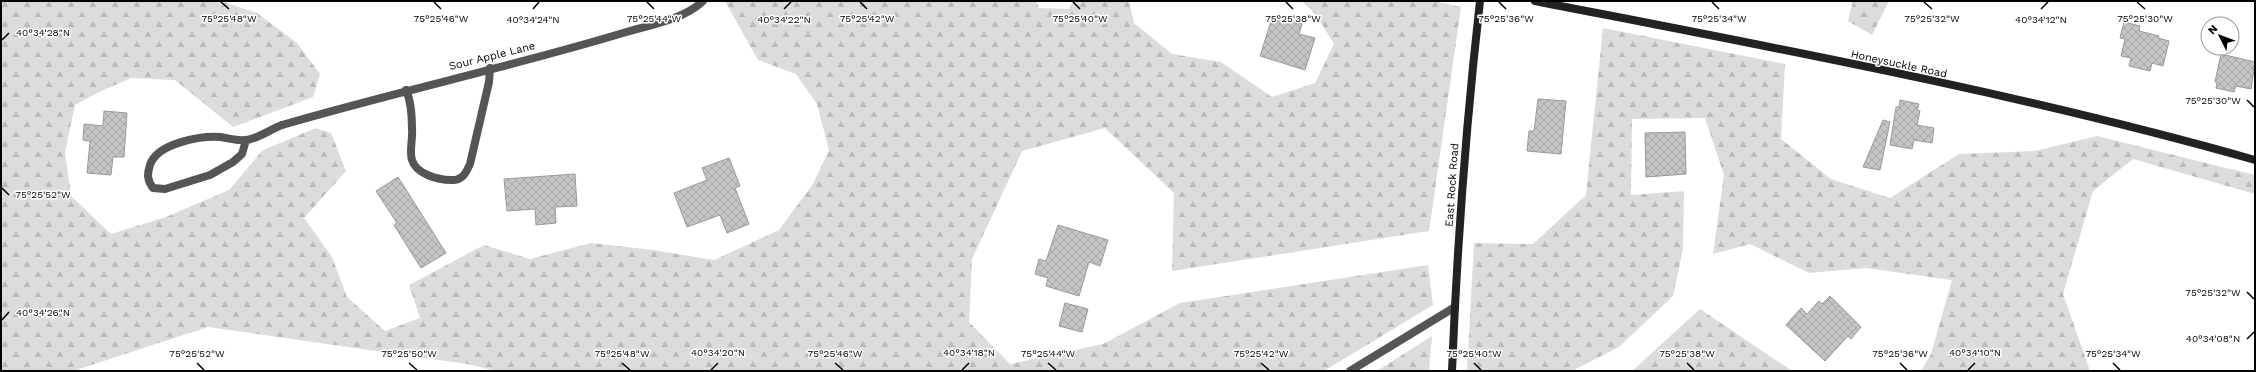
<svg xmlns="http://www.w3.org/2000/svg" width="2256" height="372" font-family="'Work Sans',sans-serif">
	<defs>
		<pattern id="forest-firs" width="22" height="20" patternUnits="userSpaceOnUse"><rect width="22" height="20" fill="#dcdcdc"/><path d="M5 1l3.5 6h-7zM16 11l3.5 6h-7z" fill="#bbb"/></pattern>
		<pattern id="building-cross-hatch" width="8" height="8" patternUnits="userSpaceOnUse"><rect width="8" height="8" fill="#c4c4c4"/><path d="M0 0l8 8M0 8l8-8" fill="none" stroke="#a7a7a7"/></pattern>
	</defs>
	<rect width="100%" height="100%" fill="#fff"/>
	<!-- forest -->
	<g fill="url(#forest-firs)">
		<polygon points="1,1 221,1 257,13 297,43 320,74 313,97 233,127 175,80 131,78 97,93 75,105 65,152 71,196 111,234 166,217 229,190 263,150 316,128 331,133 346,171 304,218 332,257 347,297 385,331 420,318 409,285 484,245 530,259 591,243 653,250 714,260 779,230 813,184 829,150 817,104 796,74 758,60 725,1 1036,1 1039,8 1069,9 1073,1 1129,1 1134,23 1172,54 1221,62 1272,97 1315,83 1334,44 1316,15 1302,1 1434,1 1461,7 1429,231 1172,271 1174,193 1105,128 1022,151 972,259 969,322 1010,364 1103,344 1180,303 1428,265 1433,305 1324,371 497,371 467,364 208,327 73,371 1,371"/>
		<polygon points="1853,1 1889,1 1872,35 1848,21"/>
		<polygon points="1603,28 1785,64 1781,139 1831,179 1890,198 1959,154 2035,151 2097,136 2255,175 2255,194 2133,159 2093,191 2063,294 2090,371 1921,371 1931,354 1952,280 1866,268 1809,273 1750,244 1713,254 1724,175 1705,118 1632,119 1631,195 1684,191 1683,249 1673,296 1619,347 1572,371 1467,371 1474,243 1533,244 1586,195"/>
		<polygon points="1700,309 1792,371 1632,371"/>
		<polygon points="1432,336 1429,371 1377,371"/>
	</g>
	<!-- building -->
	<g fill="url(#building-cross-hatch)" stroke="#999">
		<polygon points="1273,15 1302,24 1299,34 1315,38 1305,70 1260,56"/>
		<polygon points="2124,22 2140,26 2139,31 2159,36 2158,38 2169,41 2163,66 2152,63 2150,71 2129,66 2131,58 2121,56 2125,39 2120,38"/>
		<polygon points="2221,54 2255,62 2251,89 2236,86 2234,92 2216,88 2217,83 2215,82"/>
		<polygon points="1538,99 1566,101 1561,154 1527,151 1529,131 1534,131"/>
		<polygon points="1900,100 1919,104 1917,110 1920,111 1917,125 1934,128 1932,143 1914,140 1912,149 1890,145 1896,107 1899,107"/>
		<polygon points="104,111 127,113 124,157 113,157 111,175 87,173 90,141 83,140 84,124 103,126"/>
		<polygon points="1883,120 1890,122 1880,170 1863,167"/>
		<polygon points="1685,132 1686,174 1646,177 1645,133"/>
		<polygon points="729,158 740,186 735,188 749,224 727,233 720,215 687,227 674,193 707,180 702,168"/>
		<polygon points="575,174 577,206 555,207 556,223 536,225 535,209 507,211 504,179"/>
		<polygon points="398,177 446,253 421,268 394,225 397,223 376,191"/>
		<polygon points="1058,225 1108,240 1100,266 1089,262 1079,296 1046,286 1048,278 1035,274 1039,259 1046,261"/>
		<polygon points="1830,296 1861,327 1851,339 1848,336 1825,361 1786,325 1801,308 1807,314 1819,301 1822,304"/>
		<polygon points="1065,303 1088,309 1082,332 1059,326"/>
	</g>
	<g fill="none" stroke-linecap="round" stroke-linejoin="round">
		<!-- lane -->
		<g stroke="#555" stroke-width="8">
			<path d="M406,90c5,11 6,26 6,39 1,10 -3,22 0,31 4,14 26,20 39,20 11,1 15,-7 19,-16l19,-82 1,-14"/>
			<path d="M246,140l-4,14 -9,8 -23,13 -45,14 -12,-1c-6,-8 -6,-14 -3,-23 7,-22 50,-29 70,-28 8,1 17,4 25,3 11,0 26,-11 37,-15"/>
			<polyline points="1350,371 1455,307"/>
		</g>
		<!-- street -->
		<path stroke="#555" stroke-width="8" d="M282,125c113,-33 228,-58 341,-92 26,-8 60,-13 80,-32"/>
		<!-- secondary -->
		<g stroke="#222" stroke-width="8">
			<path d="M1535,1c241,47 484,92 720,159"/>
			<path d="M1452,371c5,-124 14,-247 28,-370"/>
		</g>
	</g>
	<!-- ticks -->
	<path fill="none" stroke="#000" stroke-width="1.5" d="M221,2l8,7M434,2l7,7M647,2l7,7M860,2l7,7M1073,2l7,7M1286,2l7,7M1499,2l7,7M1712,2l7,7M1924,2l8,7M2137,2l8,7M533,9l6,-7M784,9l7,-7M2041,9l7,-7M2,40l7,-7M2247,100l7,7M2,188l7,7M2247,292l7,7M2,320l7,-8M2247,339l7,-7M197,363l7,7M409,363l8,7M622,363l8,7M835,363l8,7M1048,363l8,7M1261,363l8,7M1474,363l7,7M1687,363l7,7M1900,363l7,7M2113,363l7,7M711,370l7,-7M962,370l7,-7M1968,370l7,-7"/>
	<g text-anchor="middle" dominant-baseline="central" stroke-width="3" stroke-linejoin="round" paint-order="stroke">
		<!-- street labels -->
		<g font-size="11" fill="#000" stroke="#fff">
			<text transform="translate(492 56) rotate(-14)">Sour Apple Lane</text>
			<text transform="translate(1899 64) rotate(12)">Honeysuckle Road</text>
			<text transform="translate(1452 185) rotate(-86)">East Rock Road</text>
		</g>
	</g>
	<g font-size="10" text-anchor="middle" fill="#000" stroke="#fff" stroke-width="3" stroke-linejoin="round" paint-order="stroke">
		<text x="229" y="22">75°25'48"W</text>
		<text x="441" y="22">75°25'46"W</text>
		<text x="654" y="22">75°25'44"W</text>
		<text x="867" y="22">75°25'42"W</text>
		<text x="1080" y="22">75°25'40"W</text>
		<text x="1293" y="22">75°25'38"W</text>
		<text x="1506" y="22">75°25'36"W</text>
		<text x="1719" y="22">75°25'34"W</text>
		<text x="1932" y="22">75°25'32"W</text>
		<text x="2145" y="22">75°25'30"W</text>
		<text x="533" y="23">40°34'24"N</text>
		<text x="2041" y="23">40°34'12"N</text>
		<text x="784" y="23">40°34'22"N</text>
		<text x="43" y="36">40°34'28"N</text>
		<text x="2213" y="104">75°25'30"W</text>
		<text x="43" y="198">75°25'52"W</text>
		<text x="2213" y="296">75°25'32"W</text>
		<text x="43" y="316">40°34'26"N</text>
		<text x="2213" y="342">40°34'08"N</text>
		<text x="718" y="356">40°34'20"N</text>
		<text x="969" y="356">40°34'18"N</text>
		<text x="1975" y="356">40°34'10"N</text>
		<text x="197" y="357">75°25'52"W</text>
		<text x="409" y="357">75°25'50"W</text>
		<text x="622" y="357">75°25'48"W</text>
		<text x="835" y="357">75°25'46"W</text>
		<text x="1048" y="357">75°25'44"W</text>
		<text x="1261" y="357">75°25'42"W</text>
		<text x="1474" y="357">75°25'40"W</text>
		<text x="1687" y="357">75°25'38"W</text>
		<text x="1900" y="357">75°25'36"W</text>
		<text x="2113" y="357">75°25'34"W</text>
	</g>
	<!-- border -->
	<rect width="2256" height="372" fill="none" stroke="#000000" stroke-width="4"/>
	<!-- north arrow -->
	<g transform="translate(2220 36) rotate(312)"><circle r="19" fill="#ffffff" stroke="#999999"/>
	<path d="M0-3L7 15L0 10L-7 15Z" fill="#000000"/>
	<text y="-6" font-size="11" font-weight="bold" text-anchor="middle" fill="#000000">N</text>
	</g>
</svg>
